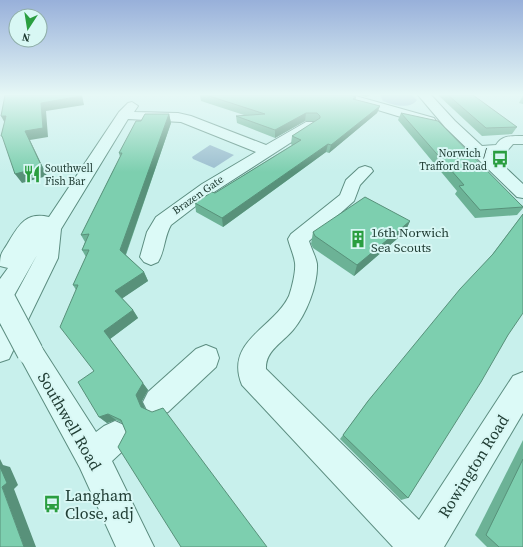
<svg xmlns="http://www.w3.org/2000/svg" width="523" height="547" font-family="'Source Serif 4',serif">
	<rect width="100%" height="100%" fill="#c8f0ec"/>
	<!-- green -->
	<g fill="#9bbecf">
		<path d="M380,95h32l5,5c-7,10 -25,5 -34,1z"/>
		<polygon points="210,145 234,155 214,168 193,159 192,157"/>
	</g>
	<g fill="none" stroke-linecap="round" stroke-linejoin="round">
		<!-- minor casing -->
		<g stroke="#5c8d80" stroke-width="2">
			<g id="minor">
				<polygon points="333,95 352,95 434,118 436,121 429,125 424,124 335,97"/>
				<path d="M418,95h13l24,26 27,25 14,-1c6,-10 16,-9 27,-9v8h-10l-7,8 -15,2 32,30v14l-6,-1 -72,-70z"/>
				<path d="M132,102l6,4 -4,6 44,1 13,3 75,29 40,-23h10l2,3 -104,67 -43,33c-7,12 -6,26 -13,37l-7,3 -7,-3 -4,-5 7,-25 9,-15 46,-33 54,-32 -75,-30 -53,-3 -67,110 -3,29 -49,101 -9,3v-38l37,-69 -29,51 -8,3v-30l8,-11 -8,-2c0,-13 2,-13 8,-23 10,-17 18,-32 41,-26l70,-105 9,-9z"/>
				<path d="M365,166l6,2 2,3 -13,14 -6,16 -45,40c2,7 7,16 8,23 1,21 -11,51 -24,66 -11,13 -28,21 -27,39l153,151 94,-144 10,-4v41l-79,134h-51l-151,-162c-18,-44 32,-57 47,-89 3,-8 7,-25 6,-33 -1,-8 -5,-16 -7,-24l3,-5 49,-39 6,-15 13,-12z"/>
				<polygon points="30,340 39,343 96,432 104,426 115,421 126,426 131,437 126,448 112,461 154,547 116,547 80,468 17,352 21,343"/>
				<polygon points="206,345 216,349 219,358 216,367 168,412 158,417 148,412 143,402 148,392 196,349"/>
			</g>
		</g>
		<!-- minor -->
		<use href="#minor" fill="#dcfaf7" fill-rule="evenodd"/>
		<!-- minor-bridge-far1 casing -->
		<g stroke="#5c8d80" stroke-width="22" stroke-linecap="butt">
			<polyline id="minor-bridge-far1" points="0,296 3,302"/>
		</g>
		<!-- minor-bridge casing -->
		<g stroke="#5c8d80" stroke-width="28" stroke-linecap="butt">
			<polyline id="minor-bridge" points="3,301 30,352"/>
		</g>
		<!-- minor-bridge-far1 -->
		<use href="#minor-bridge-far1" stroke="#dcfaf7" stroke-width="21"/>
		<!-- minor-bridge -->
		<use href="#minor-bridge" stroke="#dcfaf7" stroke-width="26"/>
	</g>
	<!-- wall -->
	<g fill="#6cb296">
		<polygon points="200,95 350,95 356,97 356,100 380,106 377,113 329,153 326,152 223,227 196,212 195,203 215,193 292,145 291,144 292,136 316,121 305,121 275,138 237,123 236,116 244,115 201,101"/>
		<polygon points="358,95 370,95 366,97"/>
		<polygon points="438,95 473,95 517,127 512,134 482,136"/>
		<polygon points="523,95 523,104 519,103"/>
		<polygon points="401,113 523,206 523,208 517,215 475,218 455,194 457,191 398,120"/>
		<polygon points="169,114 171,123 126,255 144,272 148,281 122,298 133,310 138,318 110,339 148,390 126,432 122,423 116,420 107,423 99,417 94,371 76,290 73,285 86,257 82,250 85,242 81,235 120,157 119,153 141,121"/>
		<polygon points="523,214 508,335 408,498 401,500 340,439 368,401 491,256"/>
		<polygon points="410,221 405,232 354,276 313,248 311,244 313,232"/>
		<polygon points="523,440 523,547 487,547 475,535"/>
	</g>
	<!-- shaded-wall -->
	<g fill="#58917a">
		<polygon points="82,95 84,105 46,111 48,137 30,140 47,176 22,183 15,174 25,131 41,103"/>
		<polygon points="380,106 377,113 329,153 331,145"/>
		<polygon points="306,113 305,121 275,138 275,130"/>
		<polygon points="169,114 171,123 124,259 120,250"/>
		<polygon points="1,116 6,116 6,125"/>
		<polygon points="328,144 326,152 223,227 222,218"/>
		<polygon points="410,221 405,232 354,276 357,265"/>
		<polygon points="144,272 148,281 120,300 115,291"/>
		<polygon points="133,310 138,318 110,339 148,390 142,401 147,413 141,407 136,395 104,331"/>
		<polygon points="108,414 116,420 107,423 99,417"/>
		<polygon points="0,459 3,465 10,467 18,485 14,489 36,547 24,547 2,487 0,469"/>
	</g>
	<!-- building -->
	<g fill="#7dcfaf" stroke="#58917a">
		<polygon points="5,95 80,95 81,96 41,103 43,128 25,131 42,167 15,174 2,136 1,136 6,116 1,116"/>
		<polygon points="206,95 350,95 356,97 353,99 380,106 331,145 328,144 222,218 195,203 212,192 215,193 301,140 292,136 320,118 320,116 317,113 306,113 275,130 236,116 265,114"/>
		<polygon points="448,95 473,95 517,127 486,128"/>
		<polygon points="401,113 438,121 523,207 480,210 459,186 464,185"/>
		<polygon points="145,114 169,114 120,250 144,272 115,291 133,310 104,331 143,383 136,395 141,407 152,412 163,408 267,547 181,547 118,447 126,432 121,420 108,414 99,417 78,382 94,371 60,327 78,285 73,285 89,250 82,250 89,234 81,235 122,153 119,153 136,121 141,121"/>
		<polygon points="365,197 410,221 357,265 315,236 313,232"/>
		<polygon points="523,214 523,313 508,335 481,382 408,498 343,435 368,401 460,289 493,254"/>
		<polygon points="523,459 523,547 499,547 486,535"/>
		<polygon points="0,467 7,483 2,487 24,547 0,547"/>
	</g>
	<!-- sky -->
	<linearGradient id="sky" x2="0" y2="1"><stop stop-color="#98b0da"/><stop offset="0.55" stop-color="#e6f8f6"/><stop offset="1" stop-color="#e6f8f6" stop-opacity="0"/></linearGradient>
	<rect width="523" height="172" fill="url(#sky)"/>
	<!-- icons -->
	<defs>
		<g id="bus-bare" transform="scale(1.38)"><path d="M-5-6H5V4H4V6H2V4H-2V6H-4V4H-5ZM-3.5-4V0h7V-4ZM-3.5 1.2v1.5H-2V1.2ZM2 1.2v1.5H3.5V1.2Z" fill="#2a9e40" stroke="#d8f7f4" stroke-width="2.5" paint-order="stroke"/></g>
		<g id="restaurant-bare" transform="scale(1.38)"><path d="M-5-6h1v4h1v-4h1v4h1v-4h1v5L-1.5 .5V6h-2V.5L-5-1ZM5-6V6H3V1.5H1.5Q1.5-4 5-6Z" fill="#2a9e40" stroke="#d8f7f4" stroke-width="2.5" paint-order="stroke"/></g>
		<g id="building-bare" transform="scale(1.38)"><path d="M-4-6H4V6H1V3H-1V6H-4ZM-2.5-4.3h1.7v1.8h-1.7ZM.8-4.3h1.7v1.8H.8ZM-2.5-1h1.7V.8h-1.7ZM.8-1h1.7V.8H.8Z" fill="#2a9e40" stroke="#d8f7f4" stroke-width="2.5" paint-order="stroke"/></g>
	</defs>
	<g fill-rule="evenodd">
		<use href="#bus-bare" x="500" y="159"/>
		<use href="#restaurant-bare" x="32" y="174"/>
		<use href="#building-bare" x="358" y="239"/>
		<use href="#bus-bare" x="52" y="504"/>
	</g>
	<g text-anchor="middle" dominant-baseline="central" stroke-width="4" stroke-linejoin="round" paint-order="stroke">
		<!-- far-poi labels -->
		<g font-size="11" fill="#203d34" stroke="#d8f7f4" text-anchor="end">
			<text x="487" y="153">Norwich /<tspan x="487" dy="13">Trafford Road</tspan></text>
			<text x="45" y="168" text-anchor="start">Southwell<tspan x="45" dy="13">Fish Bar</tspan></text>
		</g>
		<!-- far-street labels -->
		<g font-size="11" fill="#203d34" stroke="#d8f7f4">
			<text transform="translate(198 195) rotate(-35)">Brazen Gate</text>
		</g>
		<!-- poi labels -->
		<g font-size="13" fill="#203d34" stroke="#d8f7f4" text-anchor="start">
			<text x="371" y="232">16th Norwich<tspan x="371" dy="15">Sea Scouts</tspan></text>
		</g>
		<!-- near-street labels -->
		<g font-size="16" fill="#203d34" stroke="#d8f7f4">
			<text transform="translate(70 421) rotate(60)">Southwell Road</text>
			<text transform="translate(473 466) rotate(-58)">Rowington Road</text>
		</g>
		<!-- near-poi labels -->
		<g font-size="16" fill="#203d34" stroke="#d8f7f4" text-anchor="start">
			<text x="65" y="495">Langham<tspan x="65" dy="18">Close, adj</tspan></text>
		</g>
	</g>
	<!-- north arrow -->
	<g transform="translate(28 28) rotate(192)"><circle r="19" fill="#d8f7f4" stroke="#8eada7"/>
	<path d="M0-3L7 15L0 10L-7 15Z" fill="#2a9e40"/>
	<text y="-6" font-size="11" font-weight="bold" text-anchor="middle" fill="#203d34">N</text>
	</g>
</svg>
